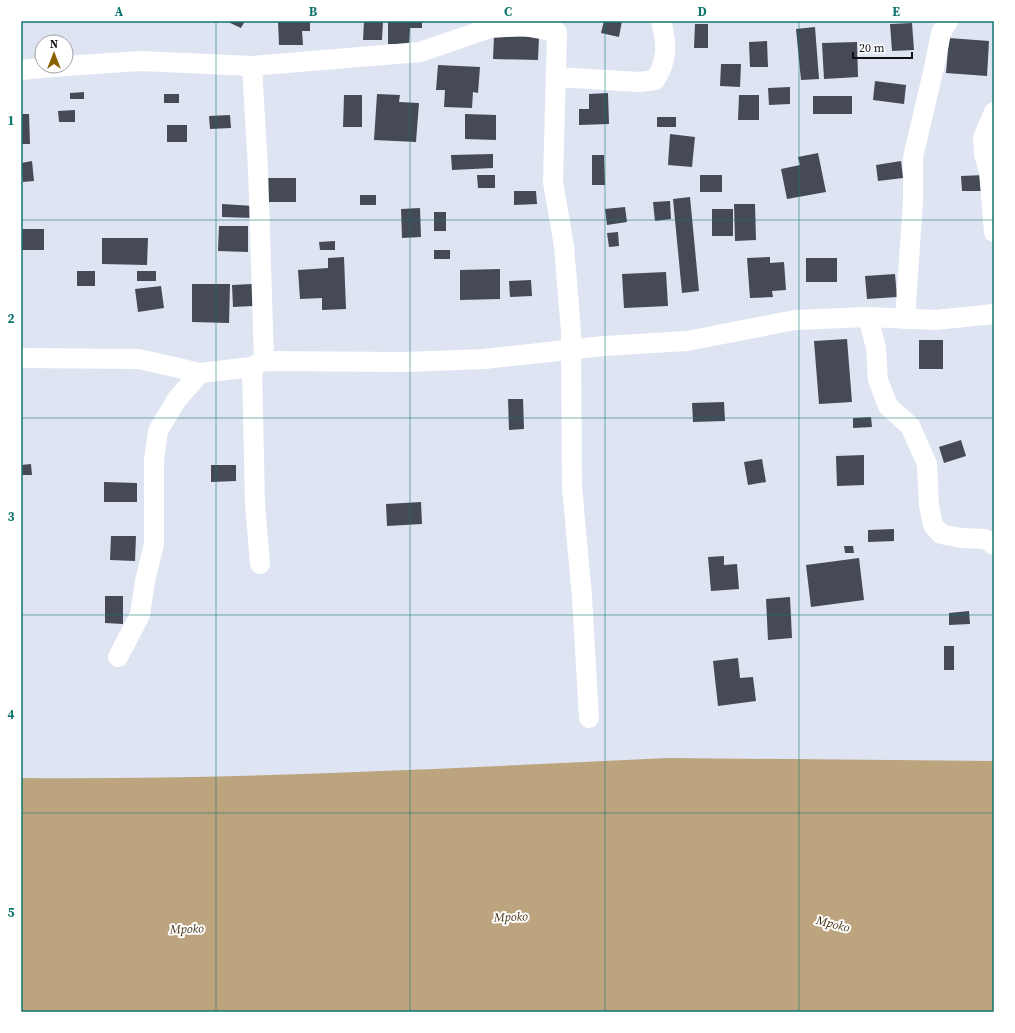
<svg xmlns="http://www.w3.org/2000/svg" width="1015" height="1033" font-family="'Source Serif 4',serif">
	<rect width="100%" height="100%" fill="#dee4f2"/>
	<!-- water -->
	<path fill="#bba47e" d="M668,758l326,3v251h-973v-234c216,2 432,-10 647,-20z"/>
	<!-- building -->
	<g fill="#454a56">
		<polygon points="226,21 245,21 241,28"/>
		<polygon points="278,21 310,21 310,31 302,31 303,45 279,45"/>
		<polygon points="364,21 383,21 382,40 363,40"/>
		<polygon points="388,21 422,21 422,28 410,28 409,44 388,44"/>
		<polygon points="604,21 622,21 619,37 601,33"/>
		<polygon points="912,23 914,50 892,51 890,24"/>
		<polygon points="695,24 708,24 708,48 694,48"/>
		<polygon points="815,27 819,79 801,80 796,29"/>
		<polygon points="494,36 539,37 538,60 493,59"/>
		<polygon points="949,38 989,41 987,76 946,73"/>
		<polygon points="767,41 768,67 750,67 749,42"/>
		<polygon points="857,42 858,77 824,79 822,43"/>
		<polygon points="721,64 741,64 740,87 720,86"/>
		<polygon points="438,65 480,67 478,93 473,92 472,108 444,107 445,90 436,90"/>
		<polygon points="875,81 906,85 904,104 873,100"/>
		<polygon points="790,87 790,104 769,105 768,88"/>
		<polygon points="84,92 84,99 70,99 70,93"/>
		<polygon points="608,93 609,124 579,125 579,109 589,109 589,94"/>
		<rect x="164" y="94" width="15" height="9"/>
		<polygon points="377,94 400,95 399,102 419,103 416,142 374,140"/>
		<polygon points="344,95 362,95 362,127 343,127"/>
		<polygon points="739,95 759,95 759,120 738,120"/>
		<rect x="813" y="96" width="39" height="18"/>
		<polygon points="75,110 75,122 59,122 58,111"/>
		<polygon points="21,114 29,114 30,144 21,144"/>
		<polygon points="465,114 496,115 496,140 465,139"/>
		<polygon points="230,115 231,128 210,129 209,116"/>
		<rect x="657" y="117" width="19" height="10"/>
		<rect x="167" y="125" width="20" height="17"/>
		<polygon points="670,134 695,137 692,167 668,165"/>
		<polygon points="818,153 826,192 787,199 781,169 800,165 798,157"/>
		<polygon points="493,154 493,168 452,170 451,155"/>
		<polygon points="592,155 604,155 605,185 592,185"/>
		<polygon points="32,161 34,181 23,182 21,163"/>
		<polygon points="901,161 903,178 878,181 876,165"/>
		<polygon points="477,175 495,175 495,188 478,188"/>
		<rect x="700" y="175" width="22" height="17"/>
		<polygon points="985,175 985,191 962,191 961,176"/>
		<rect x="267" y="178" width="29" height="24"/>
		<polygon points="514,191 536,191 537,204 514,205"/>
		<rect x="360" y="195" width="16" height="10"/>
		<polygon points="690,197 699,291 682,293 673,199"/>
		<polygon points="670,201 671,219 655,221 653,202"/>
		<polygon points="222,204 254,206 253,218 222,217"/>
		<polygon points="734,204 755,204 756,240 735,241"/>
		<polygon points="625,207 627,222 607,225 605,209"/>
		<polygon points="420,208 421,237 402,238 401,209"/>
		<rect x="712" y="209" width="21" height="27"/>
		<rect x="434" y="212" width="12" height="19"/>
		<polygon points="219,226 248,226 248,252 218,251"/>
		<rect x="21" y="229" width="23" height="21"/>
		<polygon points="618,232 619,246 609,247 607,233"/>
		<polygon points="102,238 148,238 147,265 102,264"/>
		<polygon points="335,241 335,250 320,250 319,242"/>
		<rect x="434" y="250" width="16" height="9"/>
		<polygon points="344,257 346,309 322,310 322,298 300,299 298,270 328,268 328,258"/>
		<polygon points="770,257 770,263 784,262 786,290 772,291 773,297 750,298 747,258"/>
		<rect x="806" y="258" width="31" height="24"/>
		<polygon points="500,269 500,299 460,300 460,270"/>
		<rect x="77" y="271" width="18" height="15"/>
		<rect x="137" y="271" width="19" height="10"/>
		<polygon points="666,272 668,306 624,308 622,274"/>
		<polygon points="895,274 897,297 867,299 865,276"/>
		<polygon points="531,280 532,296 510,297 509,281"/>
		<polygon points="192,284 230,284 229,323 192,322"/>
		<polygon points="252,284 253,306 233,307 232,285"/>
		<polygon points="161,286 164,308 138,312 135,289"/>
		<polygon points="847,339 852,402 819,404 814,341"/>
		<rect x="919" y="340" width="24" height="29"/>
		<polygon points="508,399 523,399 524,429 509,430"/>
		<polygon points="724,402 725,421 693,422 692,403"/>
		<polygon points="871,417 872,427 853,428 853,418"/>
		<polygon points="961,440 966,456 944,463 939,447"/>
		<polygon points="864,455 864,485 837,486 836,456"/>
		<polygon points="762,459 766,482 748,485 744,462"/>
		<polygon points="31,464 32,475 22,475 21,465"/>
		<polygon points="211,465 236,465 236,481 211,482"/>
		<polygon points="104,482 137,483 137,502 104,502"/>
		<polygon points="421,502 422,524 387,526 386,504"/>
		<polygon points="894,529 894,541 868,542 868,530"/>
		<polygon points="111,536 136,536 135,561 110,560"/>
		<polygon points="844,546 853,546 854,553 845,553"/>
		<polygon points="724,556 724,565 737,564 739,589 711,591 708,557"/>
		<polygon points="859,558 864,600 811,607 806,565"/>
		<polygon points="105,596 123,596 123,624 105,623"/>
		<polygon points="790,597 792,638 768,640 766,599"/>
		<polygon points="969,611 970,624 949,625 949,613"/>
		<rect x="944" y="646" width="10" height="24"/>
		<polygon points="738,658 740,678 753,677 756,701 718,706 713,661"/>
	</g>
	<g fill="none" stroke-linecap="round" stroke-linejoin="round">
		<!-- minor -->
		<g stroke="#fff" stroke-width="20">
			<polyline points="66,66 140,61 252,66 420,52 490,28 524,26 557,32 553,182 564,246 571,331 572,487 582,597 589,718"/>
			<polyline points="252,66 258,169 264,361"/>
			<polyline points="21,70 65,66"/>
			<path d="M556,77l83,5 16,-2c13,-20 12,-37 6,-59"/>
			<polyline points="994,112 983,138 984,154 989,172 994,232"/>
			<polyline points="868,317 876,348 878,380 888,406 910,426 927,464 929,505 933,525 941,534 962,538 985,539 994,545"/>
			<polyline points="905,319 913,201 913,157 934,68 941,33 948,21"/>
			<polyline points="21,358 139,359 200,373 252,367 264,361 405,362 484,359 604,346 687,341 795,320 868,317 935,320 994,314"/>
			<polyline points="252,367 255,503 260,564"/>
			<polyline points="118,657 140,615 145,581 154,544 154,460 158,431 177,399 200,373"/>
		</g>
	</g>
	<!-- grid -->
	<path fill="none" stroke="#0f766e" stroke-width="1" stroke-opacity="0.55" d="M216,21v991M410,21v991M605,21v991M799,21v991M21,220h973M21,418h973M21,615h973M21,813h973"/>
	<g text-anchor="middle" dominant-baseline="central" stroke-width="4" stroke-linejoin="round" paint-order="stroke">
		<!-- water labels -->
		<g font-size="12" font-style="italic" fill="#423011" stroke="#fff">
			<text transform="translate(511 917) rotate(-2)">Mpoko</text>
			<text transform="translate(833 924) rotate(14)">Mpoko</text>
			<text transform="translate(187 929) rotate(-2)">Mpoko</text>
		</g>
	</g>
	<!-- border -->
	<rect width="1015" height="1033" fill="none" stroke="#ffffff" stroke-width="44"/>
	<!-- north arrow -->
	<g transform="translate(54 54)"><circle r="19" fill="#ffffff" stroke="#9f9fa1"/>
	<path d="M0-3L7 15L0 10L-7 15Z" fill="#8a6000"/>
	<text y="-6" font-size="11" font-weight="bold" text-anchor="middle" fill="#0e1015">N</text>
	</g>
	<!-- scale -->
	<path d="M853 52v6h59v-6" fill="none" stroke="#0e1015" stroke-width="2"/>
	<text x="859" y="52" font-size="12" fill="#0e1015" stroke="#ffffff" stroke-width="3" paint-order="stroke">20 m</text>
	<rect x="22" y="22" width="971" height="989" fill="none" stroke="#0f766e" stroke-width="1.5"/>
	<g font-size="13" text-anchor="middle" font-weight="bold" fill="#0f766e">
		<text x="119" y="16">A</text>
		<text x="313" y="16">B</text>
		<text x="508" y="16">C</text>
		<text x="702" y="16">D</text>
		<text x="896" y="16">E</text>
		<text x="11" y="125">1</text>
		<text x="11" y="323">2</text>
		<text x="11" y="521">3</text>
		<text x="11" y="719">4</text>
		<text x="11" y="917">5</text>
	</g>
</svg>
